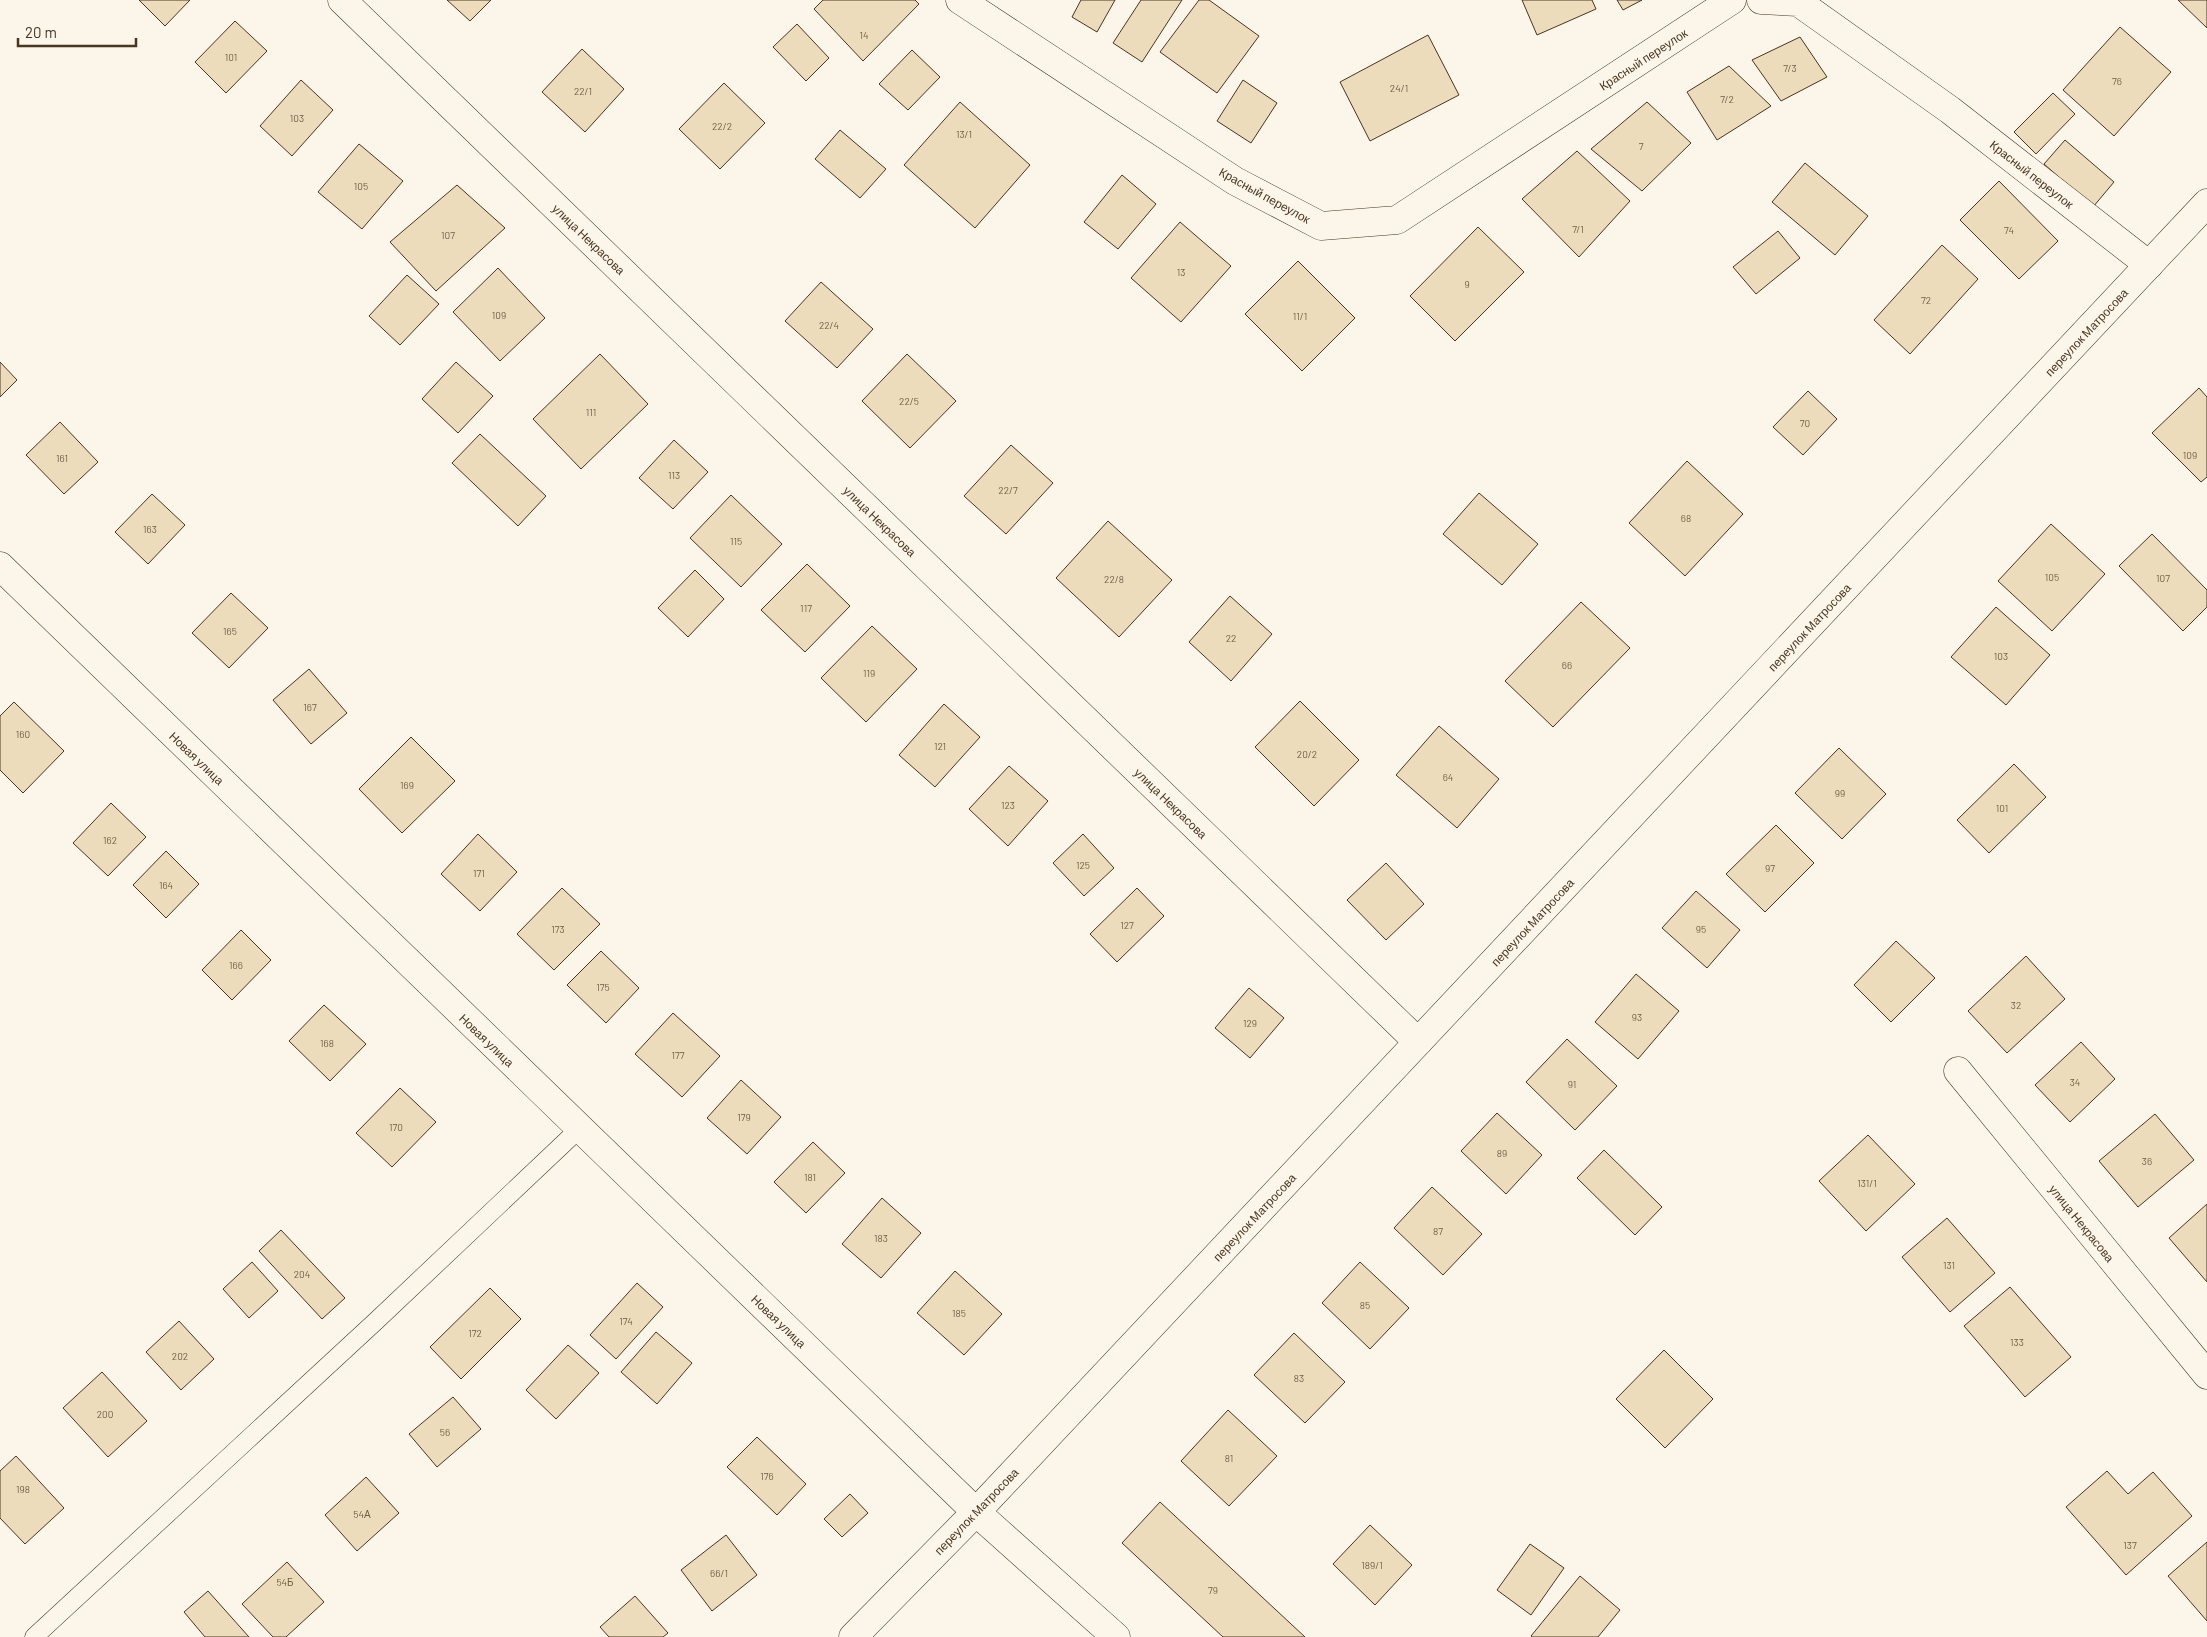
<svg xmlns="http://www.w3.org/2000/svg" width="2207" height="1637" font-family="Barlow,sans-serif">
	<rect width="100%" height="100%" fill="#fbf6e9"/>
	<!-- building -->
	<g fill="#ecdcbc" stroke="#4a3520">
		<polygon points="139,0 190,0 165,26"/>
		<polygon points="447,0 491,0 470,21"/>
		<polygon points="823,0 915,0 919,4 863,61 814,9"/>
		<polygon points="1081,0 1115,0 1097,32 1072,17"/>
		<polygon points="1141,0 1182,0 1142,62 1113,43"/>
		<polygon points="1199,0 1209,0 1259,36 1217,93 1160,52"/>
		<polygon points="1522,0 1592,0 1596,9 1537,35"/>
		<polygon points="1617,0 1642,0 1623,10"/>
		<polygon points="2178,0 2207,0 2207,28"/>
		<polygon points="235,21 267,51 226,93 195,62"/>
		<polygon points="797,24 829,58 806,81 773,47"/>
		<polygon points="2120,27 2171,72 2114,136 2063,90"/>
		<polygon points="1428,35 1459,95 1370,141 1340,82"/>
		<polygon points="1800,37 1827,77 1781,101 1752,60"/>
		<polygon points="582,49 624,89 585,132 542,92"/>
		<polygon points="912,50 940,77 908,110 879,84"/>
		<polygon points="1729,66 1771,106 1717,140 1687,92"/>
		<polygon points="301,80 333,110 292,156 260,126"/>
		<polygon points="1243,80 1277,103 1251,143 1217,121"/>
		<polygon points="724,83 765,123 720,169 679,129"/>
		<polygon points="2053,93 2075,114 2036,154 2014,132"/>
		<polygon points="960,102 1030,165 975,228 904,165"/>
		<polygon points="1647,102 1691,143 1642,191 1591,149"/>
		<polygon points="840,130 886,169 860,198 815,159"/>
		<polygon points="2065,140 2114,182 2093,207 2044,164"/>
		<polygon points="359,144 403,181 362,229 318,192"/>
		<polygon points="1577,151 1630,201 1579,257 1522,199"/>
		<polygon points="1805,163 1868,216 1835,255 1772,202"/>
		<polygon points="1122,175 1156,204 1118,249 1084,222"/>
		<polygon points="1999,181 2058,241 2019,279 1960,220"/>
		<polygon points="457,185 505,228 436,291 390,242"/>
		<polygon points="1180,222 1231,266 1181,322 1131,278"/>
		<polygon points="1478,227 1524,272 1455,341 1410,296"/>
		<polygon points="1778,231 1800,258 1756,294 1733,267"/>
		<polygon points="1942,245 1978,279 1910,354 1874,320"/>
		<polygon points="1298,261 1355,318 1302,371 1245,314"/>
		<polygon points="498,268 545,318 500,361 453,312"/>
		<polygon points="407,275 439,304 400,345 369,316"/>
		<polygon points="821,282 873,329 837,368 785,321"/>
		<polygon points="600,354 648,404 581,469 533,419"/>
		<polygon points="907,354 956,401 910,448 862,401"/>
		<polygon points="0,362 17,380 0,397"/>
		<polygon points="456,362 493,396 458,433 422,399"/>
		<polygon points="2199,388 2207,397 2207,477 2201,482 2152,433"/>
		<polygon points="1808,391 1837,419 1803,455 1773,427"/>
		<polygon points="60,422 98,462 64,494 26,455"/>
		<polygon points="480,434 546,496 518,526 452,463"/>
		<polygon points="674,440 708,472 673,509 639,478"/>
		<polygon points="1011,445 1053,483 1006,534 964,496"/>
		<polygon points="1687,461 1743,514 1685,576 1629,523"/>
		<polygon points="1479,493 1538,544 1502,585 1443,534"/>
		<polygon points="152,494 185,525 148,564 115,532"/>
		<polygon points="731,495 782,544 741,587 690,538"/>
		<polygon points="1108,521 1172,580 1119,637 1056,578"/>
		<polygon points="2051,524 2105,574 2052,631 1998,581"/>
		<polygon points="2152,534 2207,590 2207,607 2183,631 2119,566"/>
		<polygon points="807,564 850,606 805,652 761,610"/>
		<polygon points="695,570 724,599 688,637 658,608"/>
		<polygon points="231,593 268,628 229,668 192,633"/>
		<polygon points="1230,596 1272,634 1231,681 1189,642"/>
		<polygon points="1581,602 1630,648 1553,727 1505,681"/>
		<polygon points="1996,607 2050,655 2006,705 1951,657"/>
		<polygon points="872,626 917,669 866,722 821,678"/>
		<polygon points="309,669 347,713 311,744 273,700"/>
		<polygon points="1300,701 1359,760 1314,806 1255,747"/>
		<polygon points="14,702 64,751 23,793 0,770 0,716"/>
		<polygon points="944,704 980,737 935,787 899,755"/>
		<polygon points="1439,726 1499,779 1457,828 1396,775"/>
		<polygon points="411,737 455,781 402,833 359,789"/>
		<polygon points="1839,748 1886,794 1842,839 1795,793"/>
		<polygon points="2014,764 2046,797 1989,853 1957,820"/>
		<polygon points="1009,766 1048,801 1008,846 969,809"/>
		<polygon points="111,803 146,837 108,876 73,843"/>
		<polygon points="1776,825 1814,863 1765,912 1726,874"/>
		<polygon points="478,834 517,872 480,911 441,874"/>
		<polygon points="1083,834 1114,868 1084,896 1053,863"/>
		<polygon points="166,851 199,884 166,918 133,885"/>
		<polygon points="1386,863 1424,904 1386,940 1347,900"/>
		<polygon points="562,888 600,924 554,970 517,934"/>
		<polygon points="1137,888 1164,916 1117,962 1090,934"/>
		<polygon points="1696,891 1740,930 1707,968 1662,928"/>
		<polygon points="241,930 271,960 232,1000 202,970"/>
		<polygon points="1896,941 1935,978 1891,1022 1854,985"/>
		<polygon points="601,951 639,988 606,1023 567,985"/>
		<polygon points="2026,956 2065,999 2007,1053 1968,1011"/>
		<polygon points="1636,974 1679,1011 1638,1059 1595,1022"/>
		<polygon points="1249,988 1284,1018 1250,1058 1215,1028"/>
		<polygon points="324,1005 366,1044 330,1081 289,1041"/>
		<polygon points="673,1013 720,1056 682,1097 635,1054"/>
		<polygon points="1567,1039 1617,1086 1575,1130 1526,1082"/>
		<polygon points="2081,1042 2115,1079 2070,1122 2035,1085"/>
		<polygon points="741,1080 781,1117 747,1154 707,1118"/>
		<polygon points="400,1088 436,1122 392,1167 356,1133"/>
		<polygon points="1497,1113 1542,1155 1506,1194 1461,1151"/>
		<polygon points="2155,1114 2194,1160 2138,1207 2099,1161"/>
		<polygon points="1868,1135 1915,1184 1866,1231 1819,1181"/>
		<polygon points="813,1142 845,1173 806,1213 774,1182"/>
		<polygon points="1604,1150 1662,1207 1635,1235 1577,1178"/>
		<polygon points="1432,1187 1482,1234 1443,1275 1394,1228"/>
		<polygon points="882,1198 921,1233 881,1278 842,1244"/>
		<polygon points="2207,1204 2207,1282 2169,1238"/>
		<polygon points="1947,1218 1995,1273 1950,1312 1902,1257"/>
		<polygon points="281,1230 345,1298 322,1319 259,1251"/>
		<polygon points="252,1262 278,1291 249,1318 223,1289"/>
		<polygon points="1360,1262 1409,1308 1370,1349 1322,1303"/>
		<polygon points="955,1271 1002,1314 964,1355 917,1313"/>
		<polygon points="637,1283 663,1307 616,1359 590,1335"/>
		<polygon points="2010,1287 2071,1357 2025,1397 1964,1326"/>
		<polygon points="490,1288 521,1319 461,1379 430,1347"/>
		<polygon points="179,1321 214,1359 181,1390 146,1352"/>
		<polygon points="656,1332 692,1363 657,1404 621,1372"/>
		<polygon points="1294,1333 1345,1382 1305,1423 1254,1375"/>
		<polygon points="568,1345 599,1373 556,1419 526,1390"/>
		<polygon points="1664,1350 1713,1399 1665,1448 1616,1399"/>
		<polygon points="102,1372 147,1421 108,1457 63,1408"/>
		<polygon points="453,1397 481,1429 437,1467 409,1434"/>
		<polygon points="1228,1410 1277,1456 1229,1506 1181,1461"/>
		<polygon points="757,1437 806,1484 777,1515 727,1467"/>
		<polygon points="16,1456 64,1508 25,1544 0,1518 0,1471"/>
		<polygon points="2107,1471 2128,1494 2153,1472 2192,1516 2126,1575 2066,1507"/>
		<polygon points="366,1477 399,1513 357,1551 325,1515"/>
		<polygon points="850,1494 868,1513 842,1537 824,1519"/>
		<polygon points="1160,1502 1305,1637 1223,1637 1122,1543"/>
		<polygon points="1370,1525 1412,1565 1375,1605 1333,1564"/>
		<polygon points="726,1535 757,1575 712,1611 681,1570"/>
		<polygon points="2207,1542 2207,1621 2168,1576"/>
		<polygon points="1530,1544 1564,1568 1531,1615 1497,1590"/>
		<polygon points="287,1562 324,1602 286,1637 273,1637 242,1604"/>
		<polygon points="1580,1576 1620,1610 1598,1637 1532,1637 1531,1636"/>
		<polygon points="208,1591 249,1637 205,1637 184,1612"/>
		<polygon points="635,1596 668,1633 663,1637 609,1637 600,1627"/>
	</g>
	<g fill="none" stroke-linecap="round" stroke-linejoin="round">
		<!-- service casing -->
		<g stroke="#4a3520" stroke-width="19">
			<polyline id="service" points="34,1637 376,1321 579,1129"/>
		</g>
		<!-- minor casing -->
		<g stroke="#4a3520" stroke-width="29">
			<g id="minor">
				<polyline points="342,0 1418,1042"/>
				<polyline points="960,0 1235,181 1321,226 1397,220 1732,0"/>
				<polyline points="1761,0 1798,2 1950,110 2149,265"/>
				<polyline points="0,566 976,1512 1116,1637"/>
				<polyline points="1958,1071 2207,1375"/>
				<polyline points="853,1637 976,1512 2207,203"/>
			</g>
		</g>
		<!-- service -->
		<use href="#service" stroke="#fbf6e9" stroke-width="18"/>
		<!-- minor -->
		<use href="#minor" stroke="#fbf6e9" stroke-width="28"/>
	</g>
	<g text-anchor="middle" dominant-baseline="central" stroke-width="4" stroke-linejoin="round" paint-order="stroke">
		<!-- number labels -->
		<g font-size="10" fill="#725f47">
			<text x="864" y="35">14</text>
			<text x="231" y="57">101</text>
			<text x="1790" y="68">7/3</text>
			<text x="2117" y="81">76</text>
			<text x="1399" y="88">24/1</text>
			<text x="583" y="91">22/1</text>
			<text x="1727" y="99">7/2</text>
			<text x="297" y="118">103</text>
			<text x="722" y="126">22/2</text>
			<text x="964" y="134">13/1</text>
			<text x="1641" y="146">7</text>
			<text x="361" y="186">105</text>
			<text x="1578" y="229">7/1</text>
			<text x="2009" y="230">74</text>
			<text x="448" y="235">107</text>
			<text x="1181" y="272">13</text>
			<text x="1467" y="284">9</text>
			<text x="1926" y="300">72</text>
			<text x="499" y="315">109</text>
			<text x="1300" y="316">11/1</text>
			<text x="829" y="325">22/4</text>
			<text x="909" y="401">22/5</text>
			<text x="591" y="412">111</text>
			<text x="1805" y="423">70</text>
			<text x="2190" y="455">109</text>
			<text x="62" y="458">161</text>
			<text x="674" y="475">113</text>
			<text x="1008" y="490">22/7</text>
			<text x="1686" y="518">68</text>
			<text x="150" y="529">163</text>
			<text x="736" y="541">115</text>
			<text x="2052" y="577">105</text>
			<text x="2163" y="578">107</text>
			<text x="1114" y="579">22/8</text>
			<text x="806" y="608">117</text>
			<text x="230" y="631">165</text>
			<text x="1231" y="638">22</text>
			<text x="2001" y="656">103</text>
			<text x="1567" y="665">66</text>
			<text x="869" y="673">119</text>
			<text x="310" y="707">167</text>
			<text x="23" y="734">160</text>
			<text x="940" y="746">121</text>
			<text x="1307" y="754">20/2</text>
			<text x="1448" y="777">64</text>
			<text x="407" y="785">169</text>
			<text x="1840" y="793">99</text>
			<text x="1008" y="805">123</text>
			<text x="2002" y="808">101</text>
			<text x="110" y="840">162</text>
			<text x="1083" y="865">125</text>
			<text x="1770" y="868">97</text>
			<text x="479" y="873">171</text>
			<text x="166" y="885">164</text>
			<text x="1127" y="925">127</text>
			<text x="558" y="929">173</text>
			<text x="1701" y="929">95</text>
			<text x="236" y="965">166</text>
			<text x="603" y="987">175</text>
			<text x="2016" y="1005">32</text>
			<text x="1637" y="1017">93</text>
			<text x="1250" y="1023">129</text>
			<text x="327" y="1043">168</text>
			<text x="678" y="1055">177</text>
			<text x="2075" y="1082">34</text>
			<text x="1572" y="1084">91</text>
			<text x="744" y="1117">179</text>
			<text x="396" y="1127">170</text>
			<text x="1502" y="1153">89</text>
			<text x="2147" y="1161">36</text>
			<text x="810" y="1177">181</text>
			<text x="1867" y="1183">131/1</text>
			<text x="1438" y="1231">87</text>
			<text x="881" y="1238">183</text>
			<text x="1949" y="1265">131</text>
			<text x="302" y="1274">204</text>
			<text x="1365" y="1305">85</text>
			<text x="959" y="1313">185</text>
			<text x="626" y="1321">174</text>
			<text x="475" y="1333">172</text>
			<text x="2017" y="1342">133</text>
			<text x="180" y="1356">202</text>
			<text x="1299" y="1378">83</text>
			<text x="105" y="1414">200</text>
			<text x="445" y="1432">56</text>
			<text x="1229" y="1458">81</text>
			<text x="767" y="1476">176</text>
			<text x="23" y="1489">198</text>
			<text x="362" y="1514">54А</text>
			<text x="2130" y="1545">137</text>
			<text x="1372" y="1565">189/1</text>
			<text x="719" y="1573">66/1</text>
			<text x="285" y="1582">54Б</text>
			<text x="1213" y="1590">79</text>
		</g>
		<!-- street labels -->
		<g font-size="12" fill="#4a3520" stroke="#fbf6e9">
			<text transform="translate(1643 59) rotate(-33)">Красный переулок</text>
			<text transform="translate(2032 174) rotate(38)">Красный переулок</text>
			<text transform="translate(1265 195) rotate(29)">Красный переулок</text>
			<text transform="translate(589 239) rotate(44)">улица Некрасова</text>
			<text transform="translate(2086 332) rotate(-47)">переулок Матросова</text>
			<text transform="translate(880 521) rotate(44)">улица Некрасова</text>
			<text transform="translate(1809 627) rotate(-47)">переулок Матросова</text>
			<text transform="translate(197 758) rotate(44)">Новая улица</text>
			<text transform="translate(1171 803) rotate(44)">улица Некрасова</text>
			<text transform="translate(1532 922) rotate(-47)">переулок Матросова</text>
			<text transform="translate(487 1040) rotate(44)">Новая улица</text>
			<text transform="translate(1254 1217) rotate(-47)">переулок Матросова</text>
			<text transform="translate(2082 1223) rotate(51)">улица Некрасова</text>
			<text transform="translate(779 1321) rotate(44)">Новая улица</text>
			<text transform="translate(976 1511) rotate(-46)">переулок Матросова</text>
		</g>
	</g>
	<!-- scale -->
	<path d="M18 38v8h118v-8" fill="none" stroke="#4a3520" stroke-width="2.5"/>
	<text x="25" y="38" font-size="15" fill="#4a3520" stroke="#fbf6e9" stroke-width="4" paint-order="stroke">20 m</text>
</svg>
